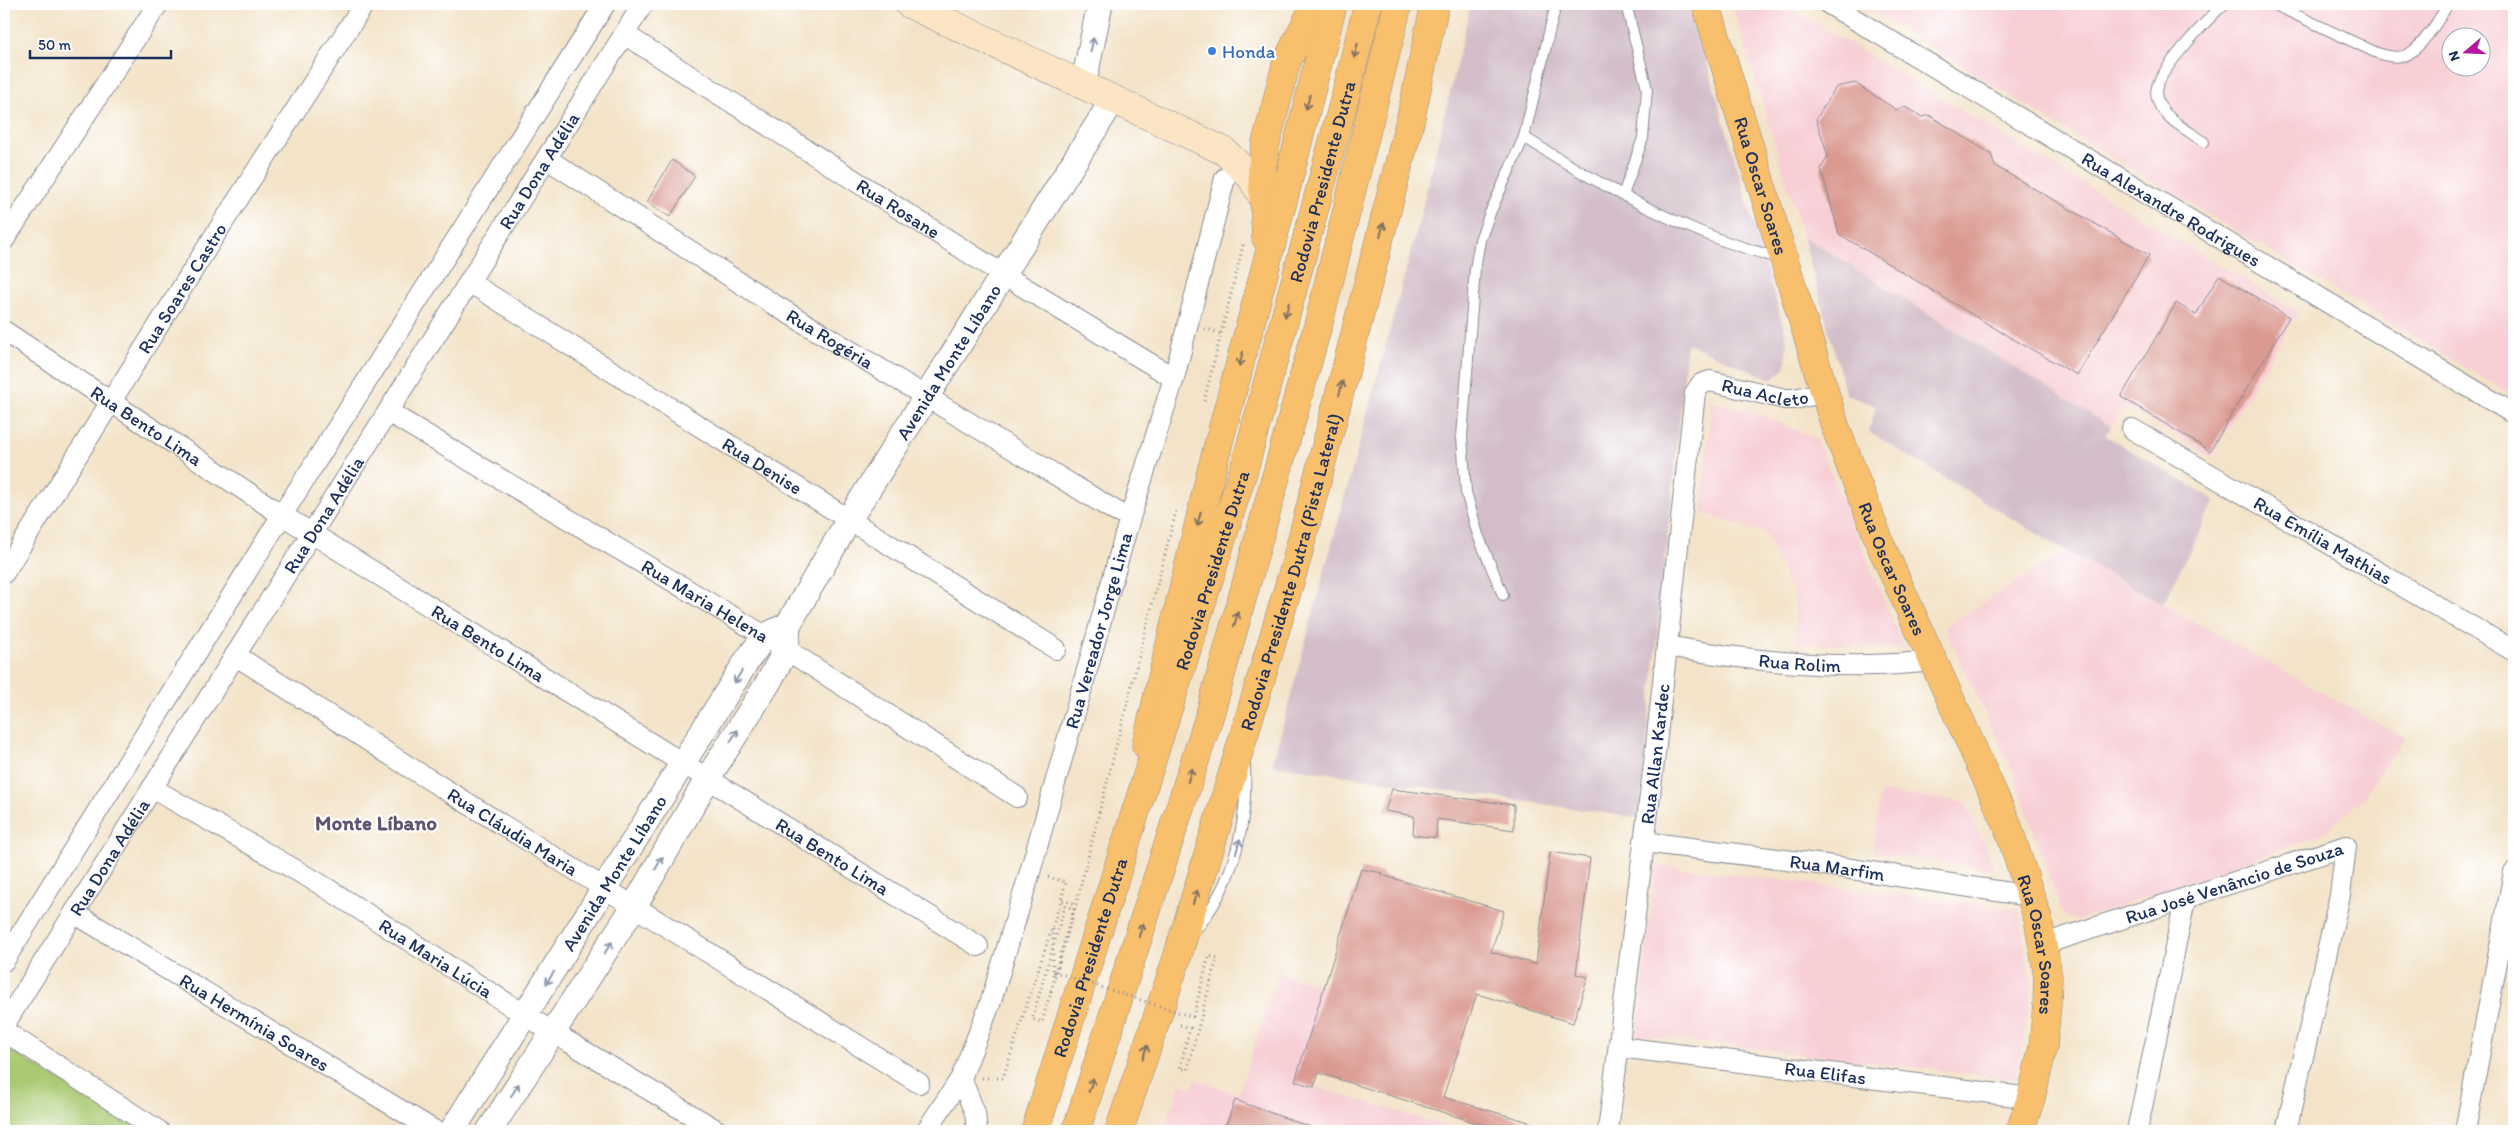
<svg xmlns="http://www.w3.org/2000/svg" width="2518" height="1135" font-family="Itim,sans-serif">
	<rect width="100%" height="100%" fill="#fff"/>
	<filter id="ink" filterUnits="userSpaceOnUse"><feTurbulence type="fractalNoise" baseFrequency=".02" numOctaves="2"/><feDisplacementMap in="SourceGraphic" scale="10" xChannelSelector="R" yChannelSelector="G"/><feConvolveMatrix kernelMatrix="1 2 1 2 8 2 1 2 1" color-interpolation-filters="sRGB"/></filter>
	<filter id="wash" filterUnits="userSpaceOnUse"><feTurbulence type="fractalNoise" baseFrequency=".0096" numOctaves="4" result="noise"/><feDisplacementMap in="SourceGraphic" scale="20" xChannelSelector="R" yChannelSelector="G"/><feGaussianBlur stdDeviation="1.12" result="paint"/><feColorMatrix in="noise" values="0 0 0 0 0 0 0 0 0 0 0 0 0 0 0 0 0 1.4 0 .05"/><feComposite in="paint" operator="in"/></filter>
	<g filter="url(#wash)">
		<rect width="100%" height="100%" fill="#f3e3c8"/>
		<!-- built -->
		<g fill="#f7cfd5" fill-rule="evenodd">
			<polygon points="1732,4 1784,4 2298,312 2211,457 2125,406 2111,427 1803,236"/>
			<path d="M1862,4h652v392l-468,-278zM2450,38h30v30h-30z"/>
			<polygon points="1711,401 1759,413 1817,440 1904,649 1797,643 1793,594 1765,533 1702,513"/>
			<polygon points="2066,551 2163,604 2405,738 2359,802 2322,835 2079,920 2067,918 2062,913 2013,772 1944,627"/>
			<polygon points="1880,792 1965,802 1996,870 1873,852"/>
			<polygon points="1656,865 2019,909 2031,988 2023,1045 2015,1079 1637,1035"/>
			<polygon points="1279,973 1325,987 1295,1081 1463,1131 1164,1131 1180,1083 1192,1088 1195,1079 1238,1094"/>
		</g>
		<!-- industrial -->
		<g fill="#d2bdc8">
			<polygon points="1471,4 1690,4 1787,340 1786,363 1784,369 1776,377 1769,379 1687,343 1639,818 1272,765 1417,229"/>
			<polygon points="1803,236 2111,427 2106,436 2215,500 2163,604 2066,551 1869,432 1876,406 1846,394"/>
		</g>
		<!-- green -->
		<polygon fill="#a9ca72" stroke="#627c68" points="4,1047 140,1128 138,1131 4,1131"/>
		<g id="blocks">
			<!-- building -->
			<g fill="#da9a91">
				<polygon points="1855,83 1897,110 1905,107 1922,117 1929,115 1991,154 1995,166 2149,255 2077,375 2006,335 1839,234 1821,169 1828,156 1816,119 1836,87"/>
				<polygon points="672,160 695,176 670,217 647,202"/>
				<polygon points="2219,275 2289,317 2210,451 2121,397 2176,303 2196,315"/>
				<polygon points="1392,789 1514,805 1514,830 1437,819 1436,838 1413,835 1414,816 1385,811"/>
				<polygon points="1550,852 1590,858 1576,974 1588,977 1573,1023 1477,994 1443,1097 1546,1127 1546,1131 1502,1131 1319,1073 1314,1087 1295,1081 1361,869 1383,873 1382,875 1504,911 1491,952 1536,964"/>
				<polygon points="1235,1100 1316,1129 1315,1131 1224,1131"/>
			</g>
		</g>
	</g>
	<g filter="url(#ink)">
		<use href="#blocks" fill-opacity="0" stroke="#878993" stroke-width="1"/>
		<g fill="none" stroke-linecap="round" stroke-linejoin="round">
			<!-- service casing -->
			<g stroke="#878993" stroke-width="12">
				<g id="service">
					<path d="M1556,4l-32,133c59,38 121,73 187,99 22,9 46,15 69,23"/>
					<path d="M2273,4l104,49c9,3 18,5 27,3 16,-5 36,-38 44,-52"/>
					<path d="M2204,142c-15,-11 -34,-20 -44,-36 -3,-6 -5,-13 -3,-19 5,-20 51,-68 67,-83"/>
					<polyline points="1623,195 1643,138 1647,89 1626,4"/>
					<polyline points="1503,595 1478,535 1466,492 1462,437 1475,269 1480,240 1490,213 1524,137"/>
					<path d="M1194,932c39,-46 54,-106 51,-166"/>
				</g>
			</g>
			<!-- minor casing -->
			<g stroke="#878993" stroke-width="22">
				<g id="minor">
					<path id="s1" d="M1829,4l685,410"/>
					<path id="s2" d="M624,34l378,240 172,104"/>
					<path id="s3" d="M547,159l226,145 344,208"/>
					<polyline points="4,240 158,4"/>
					<path id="s4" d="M469,282l587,367"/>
					<path id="s5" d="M4,331l278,184 696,431"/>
					<path id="s6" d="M388,412l377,224 252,161"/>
					<path id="s7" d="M2132,429l382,222"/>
					<path id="s8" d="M4,573l209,-335 151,-234"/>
					<path id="s9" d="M1667,646c86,16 179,25 266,15"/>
					<path id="s10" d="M235,655l174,112 510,316"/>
					<path id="s11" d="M152,788l168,96 232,148 166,99"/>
					<path id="s12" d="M1644,842l181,23 205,31"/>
					<path id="s13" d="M74,913l361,218"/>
					<path id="s14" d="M2044,944l302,-98 -6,49 -54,236"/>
					<polyline points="4,961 282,515 605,4"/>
					<path id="s15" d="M4,1025l639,-1021"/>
					<polyline points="4,1031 159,1131"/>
					<path id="s16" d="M1619,1047l412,51"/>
					<polyline points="961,1078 975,1113 977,1131"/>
					<path id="s17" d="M926,1131l35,-53 29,-74 40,-132 99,-351 45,-143 51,-200"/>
					<path id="s18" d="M1608,1131l46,-368 41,-370 6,-9 9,-3 75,18h9l29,-6"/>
					<polyline points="2137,1131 2185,900"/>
					<polyline points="2465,1131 2514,872"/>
				</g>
			</g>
			<!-- tertiary casing -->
			<g stroke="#878993" stroke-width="27">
				<g id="tertiary">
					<polyline points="1083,86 1100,4"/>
					<path id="s19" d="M452,1131l296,-472 17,-23 23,-11"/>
					<path id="s20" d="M489,1131l146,-226 73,-127 60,-95 18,-33 2,-25 62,-107 263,-418"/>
				</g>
			</g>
			<!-- secondary casing -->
			<g stroke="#878993" stroke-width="29">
				<polyline id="secondary" points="909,4 1224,151 1251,177 1262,196"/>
			</g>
			<!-- primary casing -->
			<g stroke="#878993" stroke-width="29">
				<g id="primary">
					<path id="s21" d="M1706,4l129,422 47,122 125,276 31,95 10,57 -1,28 -4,43 -12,51 -11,33"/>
				</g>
			</g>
			<!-- trunk casing -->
			<g stroke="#878993" stroke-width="29">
				<g id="trunk">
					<polyline points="1266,238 1262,168 1266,143 1287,61 1308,19 1318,4"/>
					<polyline points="1146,745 1211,472 1285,194 1333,4"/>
					<path id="s22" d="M1119,1131l58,-173 119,-396 115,-445 24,-113"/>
				</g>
			</g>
			<!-- motorway casing -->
			<g stroke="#878993" stroke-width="29">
				<g id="motorway">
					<path id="s23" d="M1035,1131l211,-669 100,-369 22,-89"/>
					<polyline points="1076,1131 1210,714 1320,318 1398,4"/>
				</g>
			</g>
			<!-- path -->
			<g stroke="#878993" stroke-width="3" stroke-dasharray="1 4" stroke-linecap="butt">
				<polyline points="1205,328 1221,334"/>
				<polyline points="1204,401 1244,242"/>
				<polyline points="1048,877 1066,882 1061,900"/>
				<polyline points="1053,929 1053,978"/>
				<polyline points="1051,991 1076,904 1176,511"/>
				<polyline points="1180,1025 1190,1028 1180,1068 1187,1070 1217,958 1209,956 1193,1017"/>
				<polyline points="982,1078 1003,1078 1061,900 1076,904"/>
			</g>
			<!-- service -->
			<use href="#service" stroke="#fff" stroke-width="10"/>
			<!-- minor -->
			<use href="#minor" stroke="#fff" stroke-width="20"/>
			<!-- tertiary -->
			<use href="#tertiary" stroke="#fff" stroke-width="25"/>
			<!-- secondary -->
			<use href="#secondary" stroke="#fce5c4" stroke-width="28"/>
			<!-- primary -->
			<use href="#primary" stroke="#f8bf6c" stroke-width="28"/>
			<!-- trunk -->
			<use href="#trunk" stroke="#f8bf6c" stroke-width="28"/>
			<!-- motorway -->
			<use href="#motorway" stroke="#f8bf6c" stroke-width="28"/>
			<!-- path-bridge -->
			<polyline stroke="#878993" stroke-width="3" stroke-dasharray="1 4" stroke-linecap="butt" points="1051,991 1042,1022 1032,1019 1065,906 1074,909 1055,972 1193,1017"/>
		</g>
		<!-- one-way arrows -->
		<defs><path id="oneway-shaft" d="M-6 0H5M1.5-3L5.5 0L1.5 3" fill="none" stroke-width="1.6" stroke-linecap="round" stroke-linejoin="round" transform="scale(1.25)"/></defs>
		<g stroke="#8d97ae">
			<use href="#oneway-shaft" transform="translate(1092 45) rotate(-79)"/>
			<use href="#oneway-shaft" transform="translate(738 677) rotate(122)"/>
			<use href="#oneway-shaft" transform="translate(734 736) rotate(-57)"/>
			<use href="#oneway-shaft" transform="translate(1238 846) rotate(-74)"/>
			<use href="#oneway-shaft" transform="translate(659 863) rotate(-60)"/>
			<use href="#oneway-shaft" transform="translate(608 948) rotate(-57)"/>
			<use href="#oneway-shaft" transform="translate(550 978) rotate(122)"/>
			<use href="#oneway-shaft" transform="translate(515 1090) rotate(-57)"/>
		</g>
		<g stroke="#7e7064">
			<use href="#oneway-shaft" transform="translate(1356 51) rotate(103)"/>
			<use href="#oneway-shaft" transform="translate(1308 102) rotate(104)"/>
			<use href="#oneway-shaft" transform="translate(1382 230) rotate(-75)"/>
			<use href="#oneway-shaft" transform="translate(1287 310) rotate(105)"/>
			<use href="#oneway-shaft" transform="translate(1241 359) rotate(105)"/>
			<use href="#oneway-shaft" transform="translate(1341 388) rotate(-75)"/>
			<use href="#oneway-shaft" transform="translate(1199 519) rotate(104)"/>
			<use href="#oneway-shaft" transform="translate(1236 619) rotate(-74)"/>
			<use href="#oneway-shaft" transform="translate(1190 775) rotate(-72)"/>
			<use href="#oneway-shaft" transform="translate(1195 897) rotate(-73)"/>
			<use href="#oneway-shaft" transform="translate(1141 930) rotate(-72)"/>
			<use href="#oneway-shaft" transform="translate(1145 1052) rotate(-72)"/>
			<use href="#oneway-shaft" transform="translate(1091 1085) rotate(-72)"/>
		</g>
	</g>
	<!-- markers -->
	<circle fill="#3f7fe0" stroke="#fff" stroke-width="2" cx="1212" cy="51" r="5"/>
	<g text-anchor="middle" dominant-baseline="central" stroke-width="4.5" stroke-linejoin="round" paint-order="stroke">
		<!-- shop labels -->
		<g font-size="19" fill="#366cbe" stroke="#fff" text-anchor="start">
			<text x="1222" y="51">Honda</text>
		</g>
		<!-- street labels -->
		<g font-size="19" fill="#1b2f5e" stroke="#fff">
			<text stroke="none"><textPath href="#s15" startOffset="1008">Rua Dona Adélia</textPath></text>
			<text stroke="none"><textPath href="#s23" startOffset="992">Rodovia Presidente Dutra</textPath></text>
			<text stroke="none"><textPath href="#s21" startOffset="190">Rua Oscar Soares</textPath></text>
			<text stroke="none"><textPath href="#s2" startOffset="325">Rua Rosane</textPath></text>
			<text stroke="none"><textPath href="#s1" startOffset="399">Rua Alexandre Rodrigues</textPath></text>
			<text stroke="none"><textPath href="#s8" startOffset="336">Rua Soares Castro</textPath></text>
			<text stroke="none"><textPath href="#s3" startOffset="335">Rua Rogéria</textPath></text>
			<text stroke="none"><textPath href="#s20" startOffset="899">Avenida Monte Líbano</textPath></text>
			<text stroke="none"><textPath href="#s18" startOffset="820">Rua Acleto</textPath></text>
			<text stroke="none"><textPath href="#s5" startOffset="171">Rua Bento Lima</textPath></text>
			<text stroke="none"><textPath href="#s4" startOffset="346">Rua Denise</textPath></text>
			<text stroke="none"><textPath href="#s15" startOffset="602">Rua Dona Adélia</textPath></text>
			<text stroke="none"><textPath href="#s7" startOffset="221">Rua Emília Mathias</textPath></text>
			<text stroke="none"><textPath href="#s21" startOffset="595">Rua Oscar Soares</textPath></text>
			<text stroke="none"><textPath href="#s23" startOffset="588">Rodovia Presidente Dutra</textPath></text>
			<text stroke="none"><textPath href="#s22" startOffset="585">Rodovia Presidente Dutra (Pista Lateral)</textPath></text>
			<text stroke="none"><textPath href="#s6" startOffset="369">Rua Maria Helena</textPath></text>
			<text stroke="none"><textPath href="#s17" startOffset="532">Rua Vereador Jorge Lima</textPath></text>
			<text stroke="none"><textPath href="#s5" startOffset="576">Rua Bento Lima</textPath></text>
			<text stroke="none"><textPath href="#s9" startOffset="134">Rua Rolim</textPath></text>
			<text stroke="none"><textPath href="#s18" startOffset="380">Rua Allan Kardec</textPath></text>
			<text stroke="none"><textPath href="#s10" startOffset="329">Rua Cláudia Maria</textPath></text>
			<text stroke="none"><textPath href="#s5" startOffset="981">Rua Bento Lima</textPath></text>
			<text stroke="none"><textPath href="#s15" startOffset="198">Rua Dona Adélia</textPath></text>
			<text stroke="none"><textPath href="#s12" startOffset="195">Rua Marfim</textPath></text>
			<text stroke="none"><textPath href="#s19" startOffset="305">Avenida Monte Líbano</textPath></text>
			<text stroke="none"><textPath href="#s14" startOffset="200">Rua José Venâncio de Souza</textPath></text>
			<text stroke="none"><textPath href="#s21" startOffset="1000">Rua Oscar Soares</textPath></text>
			<text stroke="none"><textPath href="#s23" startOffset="182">Rodovia Presidente Dutra</textPath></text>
			<text stroke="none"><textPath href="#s11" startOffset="331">Rua Maria Lúcia</textPath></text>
			<text stroke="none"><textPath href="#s13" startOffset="211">Rua Hermínia Soares</textPath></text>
			<text stroke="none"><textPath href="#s16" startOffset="208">Rua Elifas</textPath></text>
		</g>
		<!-- quarter labels -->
		<g font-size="21" font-weight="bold" fill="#5e5470" stroke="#fff">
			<text x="376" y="822">Monte Líbano</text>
		</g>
	</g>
	<!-- margin -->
	<rect width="2518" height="1135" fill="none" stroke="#fff" stroke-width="20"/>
	<!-- north arrow -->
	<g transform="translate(2466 52) rotate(251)"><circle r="24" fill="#ffffff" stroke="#a4acbf"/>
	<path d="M0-4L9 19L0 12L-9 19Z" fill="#b5179e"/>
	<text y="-8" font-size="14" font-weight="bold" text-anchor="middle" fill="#1b2f5e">N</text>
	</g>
	<!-- scale -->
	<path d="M30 50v8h141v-8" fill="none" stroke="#1b2f5e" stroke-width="2.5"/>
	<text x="38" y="50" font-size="15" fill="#1b2f5e" stroke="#ffffff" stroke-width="4" paint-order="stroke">50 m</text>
</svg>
